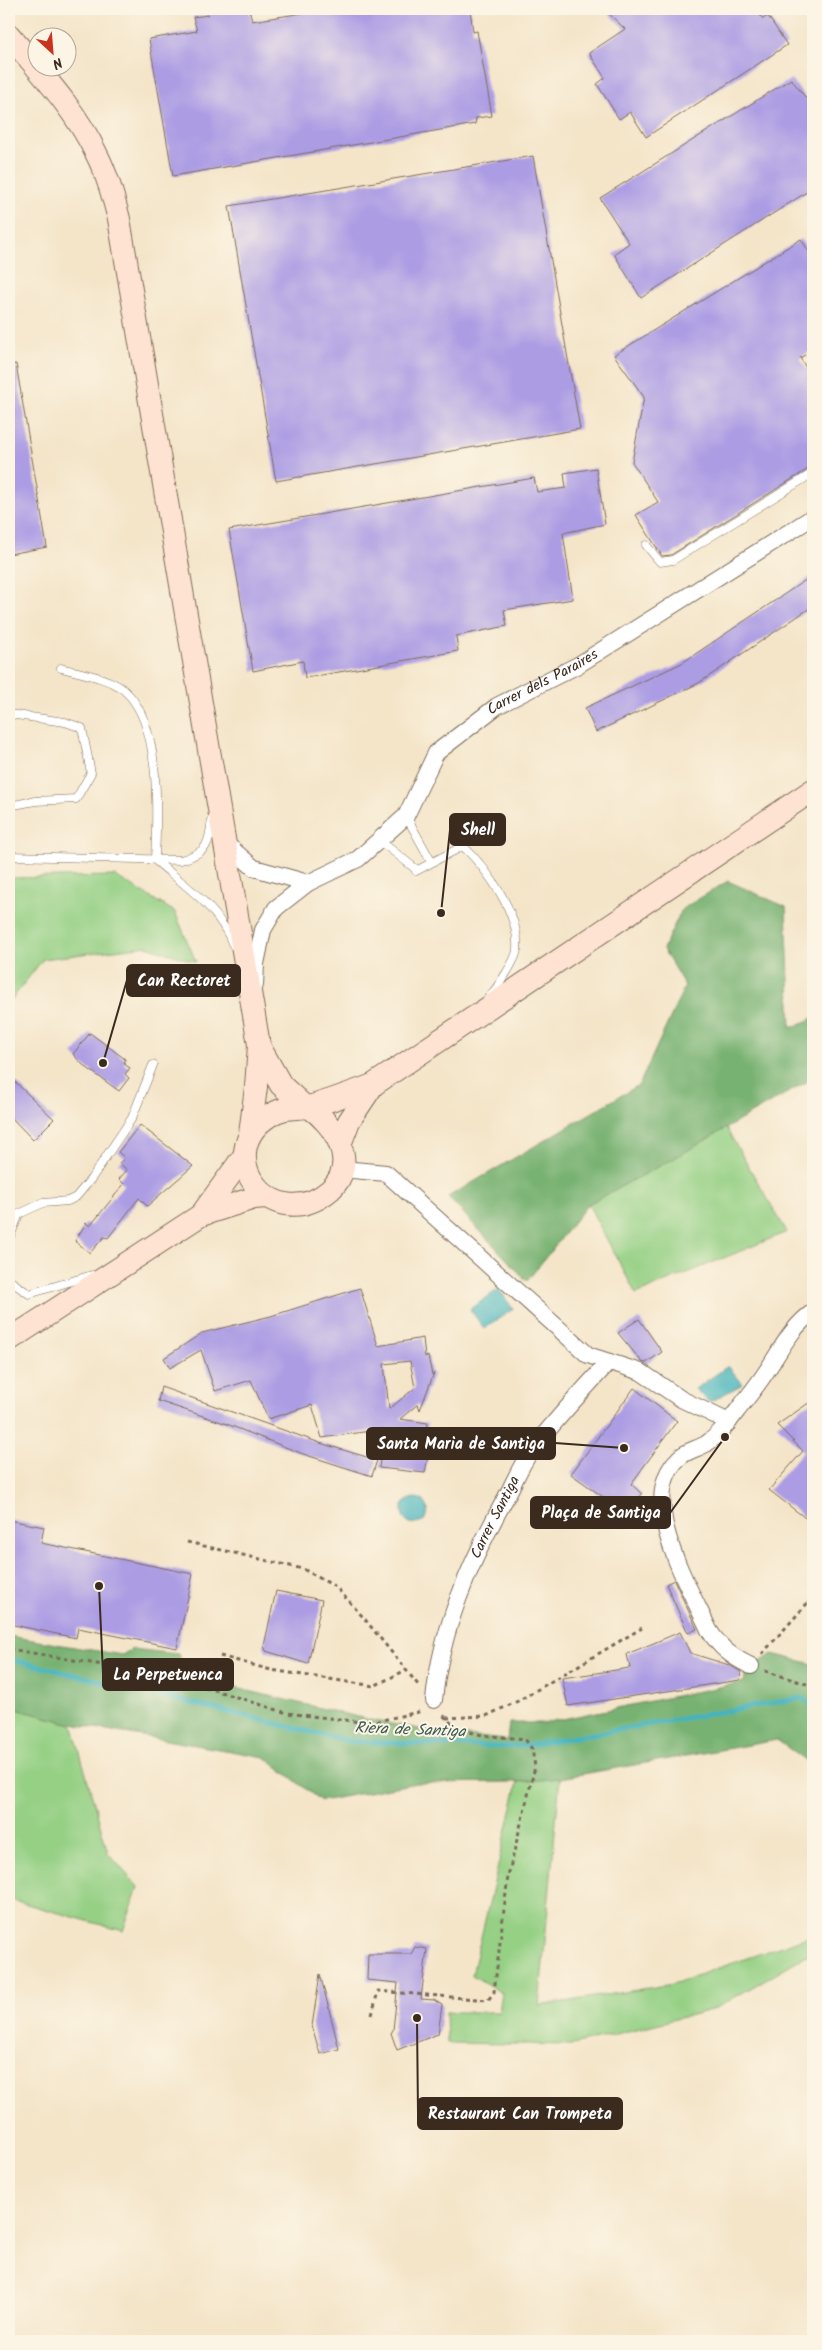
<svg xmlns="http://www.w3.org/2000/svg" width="822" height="2350" font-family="Kalam,sans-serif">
	<rect width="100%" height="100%" fill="#fcf5e5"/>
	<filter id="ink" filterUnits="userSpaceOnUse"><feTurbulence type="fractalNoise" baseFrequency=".02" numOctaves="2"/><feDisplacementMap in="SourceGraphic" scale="10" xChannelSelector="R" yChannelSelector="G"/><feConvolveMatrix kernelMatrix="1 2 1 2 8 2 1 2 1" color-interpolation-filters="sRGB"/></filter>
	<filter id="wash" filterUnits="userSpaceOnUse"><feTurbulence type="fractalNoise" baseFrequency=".0096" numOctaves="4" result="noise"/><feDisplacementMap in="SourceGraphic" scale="20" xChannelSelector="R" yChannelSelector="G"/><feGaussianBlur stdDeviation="1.12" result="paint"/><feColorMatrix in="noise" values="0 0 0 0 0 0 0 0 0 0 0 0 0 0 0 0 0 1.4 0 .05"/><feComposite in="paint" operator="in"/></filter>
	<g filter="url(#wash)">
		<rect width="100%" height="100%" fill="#f4e5c9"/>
		<!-- green -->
		<g fill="#95d085" stroke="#687d52">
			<polygon points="115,876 175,912 196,962 146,946 43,959 9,1003 9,878"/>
			<polygon points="726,1128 787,1232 636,1294 588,1204"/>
			<polygon points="9,1707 72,1724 108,1853 138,1887 123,1931 9,1899"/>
			<polygon points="560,1778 539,2006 673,1984 813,1935 813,1954 805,1956 715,2009 573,2045 447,2043 446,2012 499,2012 502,1993 472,1975 518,1782"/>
		</g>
		<!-- forest -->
		<g fill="#78b272" stroke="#5a6e48">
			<polygon points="728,881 786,907 791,1028 813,1018 813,1078 673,1159 588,1204 527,1281 448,1197 639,1085 685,986 663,949 682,909"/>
			<polygon points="9,1636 122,1655 132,1649 178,1654 182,1661 206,1669 236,1688 375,1721 448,1734 507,1740 509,1723 543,1723 744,1682 746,1672 772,1654 813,1664 813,1766 777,1740 560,1778 518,1782 416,1783 321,1801 265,1757 72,1724 9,1707"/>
		</g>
		<!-- water -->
		<g fill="#44b4bc" stroke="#406f6d">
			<polygon points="499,1289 513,1309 484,1329 470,1309"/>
			<polygon points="728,1366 743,1384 709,1402 695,1389"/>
			<circle cx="415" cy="1511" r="13"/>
		</g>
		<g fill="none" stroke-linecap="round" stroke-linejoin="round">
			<!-- stream -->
			<polyline stroke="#44b4bc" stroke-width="5" points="9,1659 348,1741 504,1747 529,1745 802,1698 813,1706"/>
		</g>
		<g id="blocks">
			<!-- building -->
			<g fill="#ac9ce4" fill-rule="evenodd">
				<polygon points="205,9 249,9 252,21 329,9 470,9 473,32 477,31 492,116 476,118 475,124 173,176 149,39 197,31 193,17 208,15"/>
				<polygon points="604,9 755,9 763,19 768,16 787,45 646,137 630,112 619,119 597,84 605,78 589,53 625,29"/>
				<polygon points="791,79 813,107 813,188 641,298 614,254 629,243 600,198"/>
				<polygon points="533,156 580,429 276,481 229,206"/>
				<polygon points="801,239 813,258 813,350 800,358 813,379 813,466 671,555 662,556 636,515 658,502 632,462 644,397 614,355"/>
				<polygon points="16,364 47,547 9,554 9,365"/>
				<polygon points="596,468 605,524 563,533 573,599 504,610 507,626 456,636 458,651 305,678 303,661 253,671 229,530 534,478 537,492 566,488 564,473"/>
				<polygon points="813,575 813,606 699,683 596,732 585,708 682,663"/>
				<polygon points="90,1033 125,1059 124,1064 130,1068 125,1074 129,1078 119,1091 83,1065 73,1054"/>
				<polygon points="9,1076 54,1119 33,1140 9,1115"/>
				<polygon points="140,1125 193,1166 147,1206 139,1198 108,1238 104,1237 90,1253 75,1241 86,1223 90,1226 124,1184 119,1179 127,1170 119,1163 125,1158 118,1152"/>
				<path d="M360,1288l18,58 45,-8 2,19 3,-1 4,19 2,-2 -14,37 -2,-6 -18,15 28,4 -3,22h5l-5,28 -46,-5 5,-39 -62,9 -10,-33 -44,14 -17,-39 -36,11 -14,-41 -31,18 -6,-10 38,-25 69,-17zM410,1361l5,27 -26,21 -5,-45z"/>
				<polygon points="639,1319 662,1352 646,1363 642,1362 618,1333"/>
				<polygon points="161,1387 323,1444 377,1460 372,1476 303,1454 224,1423 158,1401"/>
				<polygon points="634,1388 677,1421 631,1484 642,1494 627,1514 571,1474"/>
				<polygon points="813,1400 813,1524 769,1490 803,1451 777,1425"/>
				<polygon points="9,1520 44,1527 41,1543 193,1574 177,1648 78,1628 76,1638 9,1624"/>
				<polygon points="674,1580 697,1629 688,1633 666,1584"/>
				<polygon points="276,1591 322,1600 308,1664 266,1651 264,1646"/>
				<polygon points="680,1632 690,1653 729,1665 741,1672 740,1680 568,1706 562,1678 630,1668 627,1654"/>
				<polygon points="415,1947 427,1949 421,1999 434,2000 442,2005 438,2034 397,2050 391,2033 393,2030 398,1983 367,1980 368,1954 411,1954"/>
				<polygon points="320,1974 339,2049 320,2054 312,2026"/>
			</g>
		</g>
	</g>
	<g filter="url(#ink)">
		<use href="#blocks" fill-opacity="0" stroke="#7c6b5a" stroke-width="1"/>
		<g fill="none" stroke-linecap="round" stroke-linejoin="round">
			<!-- lane casing -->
			<g stroke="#7c6b5a" stroke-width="9">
				<g id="lane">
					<polyline points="646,545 660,562 673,560 813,473"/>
					<path d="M61,668c19,5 50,10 64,23 37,33 32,123 30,169"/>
					<polyline points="9,714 65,722 82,728 91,773 76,799 35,801 14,805 9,803"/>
					<polyline points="406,816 431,861"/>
					<polyline points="379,840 417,870"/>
					<path d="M9,856l172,4c27,-8 28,-15 31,-41"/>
					<path d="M155,860c30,26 63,46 78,85"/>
					<path d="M416,871l47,-25c24,23 57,68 54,103 0,10 -21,41 -29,49"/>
					<polyline points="9,1239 19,1214 43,1203 68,1201 76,1197 91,1179 132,1118 153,1065"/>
					<polyline points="9,1280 29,1294 92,1275"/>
				</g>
			</g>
			<!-- street casing -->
			<g stroke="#7c6b5a" stroke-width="18">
				<g id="street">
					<polyline points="224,842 254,868 308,883"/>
					<path id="s1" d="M255,985l1,-21 7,-34 13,-22 32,-25 50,-24 48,-43 30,-63 61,-47 81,-41 235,-148"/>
					<polyline points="342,1169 386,1173 588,1355 641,1372 681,1399 729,1422"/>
					<path d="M751,1666c-19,-9 -31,-18 -42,-36 -20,-44 -74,-131 -30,-172 7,-7 18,-9 27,-14 13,-9 22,-21 31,-33 9,-12 19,-24 27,-36 16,-23 26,-47 49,-63"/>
					<path id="s2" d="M434,1700c7,-71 36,-137 70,-199 9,-16 16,-35 27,-50 24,-31 51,-60 78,-89"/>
				</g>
			</g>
			<!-- secondary casing -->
			<g stroke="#7c6b5a" stroke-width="24">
				<g id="secondary">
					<path d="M9,35c31,37 66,74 87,118 11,21 17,43 23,66l140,826 -3,42 -6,47"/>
					<polyline points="259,1046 281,1085 304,1106"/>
					<path d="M309,1107c25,17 51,56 21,83 -57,49 -121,-36 -61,-74 16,-11 28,-6 43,-10 21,-6 41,-14 61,-21l440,-295"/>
					<polyline points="341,1142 349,1121 373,1085"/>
					<polyline points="201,1215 254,1198 267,1197"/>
					<polyline points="9,1340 201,1215 244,1156"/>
				</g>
			</g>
			<!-- path -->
			<g stroke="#7c6b5a" stroke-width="3" stroke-dasharray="4 4" stroke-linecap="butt">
				<polyline points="187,1542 303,1569 336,1587 363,1617 419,1686"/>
				<polyline points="9,1649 173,1677 287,1713 369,1723 423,1711"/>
				<polyline points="762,1654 813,1597"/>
				<polyline points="220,1656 271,1670 374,1686 406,1670"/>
				<polyline points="765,1671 813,1686"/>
				<polyline points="446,1718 486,1716 518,1701 642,1628"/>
				<path d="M372,2015l6,-24 110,9 6,-8 14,-116 27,-109 -3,-18 -7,-10c-27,-3 -67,-1 -83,-26"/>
			</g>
			<!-- lane -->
			<use href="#lane" stroke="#fff" stroke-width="8"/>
			<!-- street -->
			<use href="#street" stroke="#fff" stroke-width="16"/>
			<!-- secondary -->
			<use href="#secondary" stroke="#fee3d2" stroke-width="22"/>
		</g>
	</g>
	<g text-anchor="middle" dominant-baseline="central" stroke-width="4" stroke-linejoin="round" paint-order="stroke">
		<!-- street labels -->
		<g font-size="15" fill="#3b2a1e" stroke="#fcf5e5">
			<text stroke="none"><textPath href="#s1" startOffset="440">Carrer dels Paraires</textPath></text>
			<text stroke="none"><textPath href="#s2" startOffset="194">Carrer Santiga</textPath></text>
		</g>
		<!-- water labels -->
		<g font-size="16" font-style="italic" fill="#3e5a55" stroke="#fcf5e5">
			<text transform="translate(410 1730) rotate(2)">Riera de Santiga</text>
		</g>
	</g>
	<!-- callouts -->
	<path fill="none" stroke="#3b2a1e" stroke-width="2" d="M441 913L450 830M103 1063L127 980M624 1448L555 1443M725 1437L670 1513M99 1586L103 1674M417 2018L418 2113"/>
	<g fill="#3b2a1e" stroke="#fcf5e5" stroke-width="2">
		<circle cx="441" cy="913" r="5"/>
		<circle cx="103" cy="1063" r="5"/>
		<circle cx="624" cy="1448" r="5"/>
		<circle cx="725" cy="1437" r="5"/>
		<circle cx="99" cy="1586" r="5"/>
		<circle cx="417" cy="2018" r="5"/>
	</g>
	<g fill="#3b2a1e" stroke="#3b2a1e" stroke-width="2">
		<rect x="450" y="814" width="55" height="31" rx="5"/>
		<rect x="127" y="965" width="113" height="31" rx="5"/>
		<rect x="367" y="1428" width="188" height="31" rx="5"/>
		<rect x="531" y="1497" width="139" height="31" rx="5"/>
		<rect x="103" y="1659" width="130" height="31" rx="5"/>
		<rect x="418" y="2098" width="204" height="31" rx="5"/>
	</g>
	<g font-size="16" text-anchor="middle" font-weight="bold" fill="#fff">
		<text x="478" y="835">Shell</text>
		<text x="184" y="986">Can Rectoret</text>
		<text x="461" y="1449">Santa Maria de Santiga</text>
		<text x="601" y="1518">Plaça de Santiga</text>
		<text x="168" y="1680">La Perpetuenca</text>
		<text x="520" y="2119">Restaurant Can Trompeta</text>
	</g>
	<!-- margin -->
	<rect width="822" height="2350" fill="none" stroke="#fcf5e5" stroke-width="30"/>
	<!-- north arrow -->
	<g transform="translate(52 52) rotate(154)"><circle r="24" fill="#fcf5e5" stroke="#afa495"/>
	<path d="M0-4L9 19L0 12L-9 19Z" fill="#c8321e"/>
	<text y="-8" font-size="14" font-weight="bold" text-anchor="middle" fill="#3b2a1e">N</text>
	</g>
</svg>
